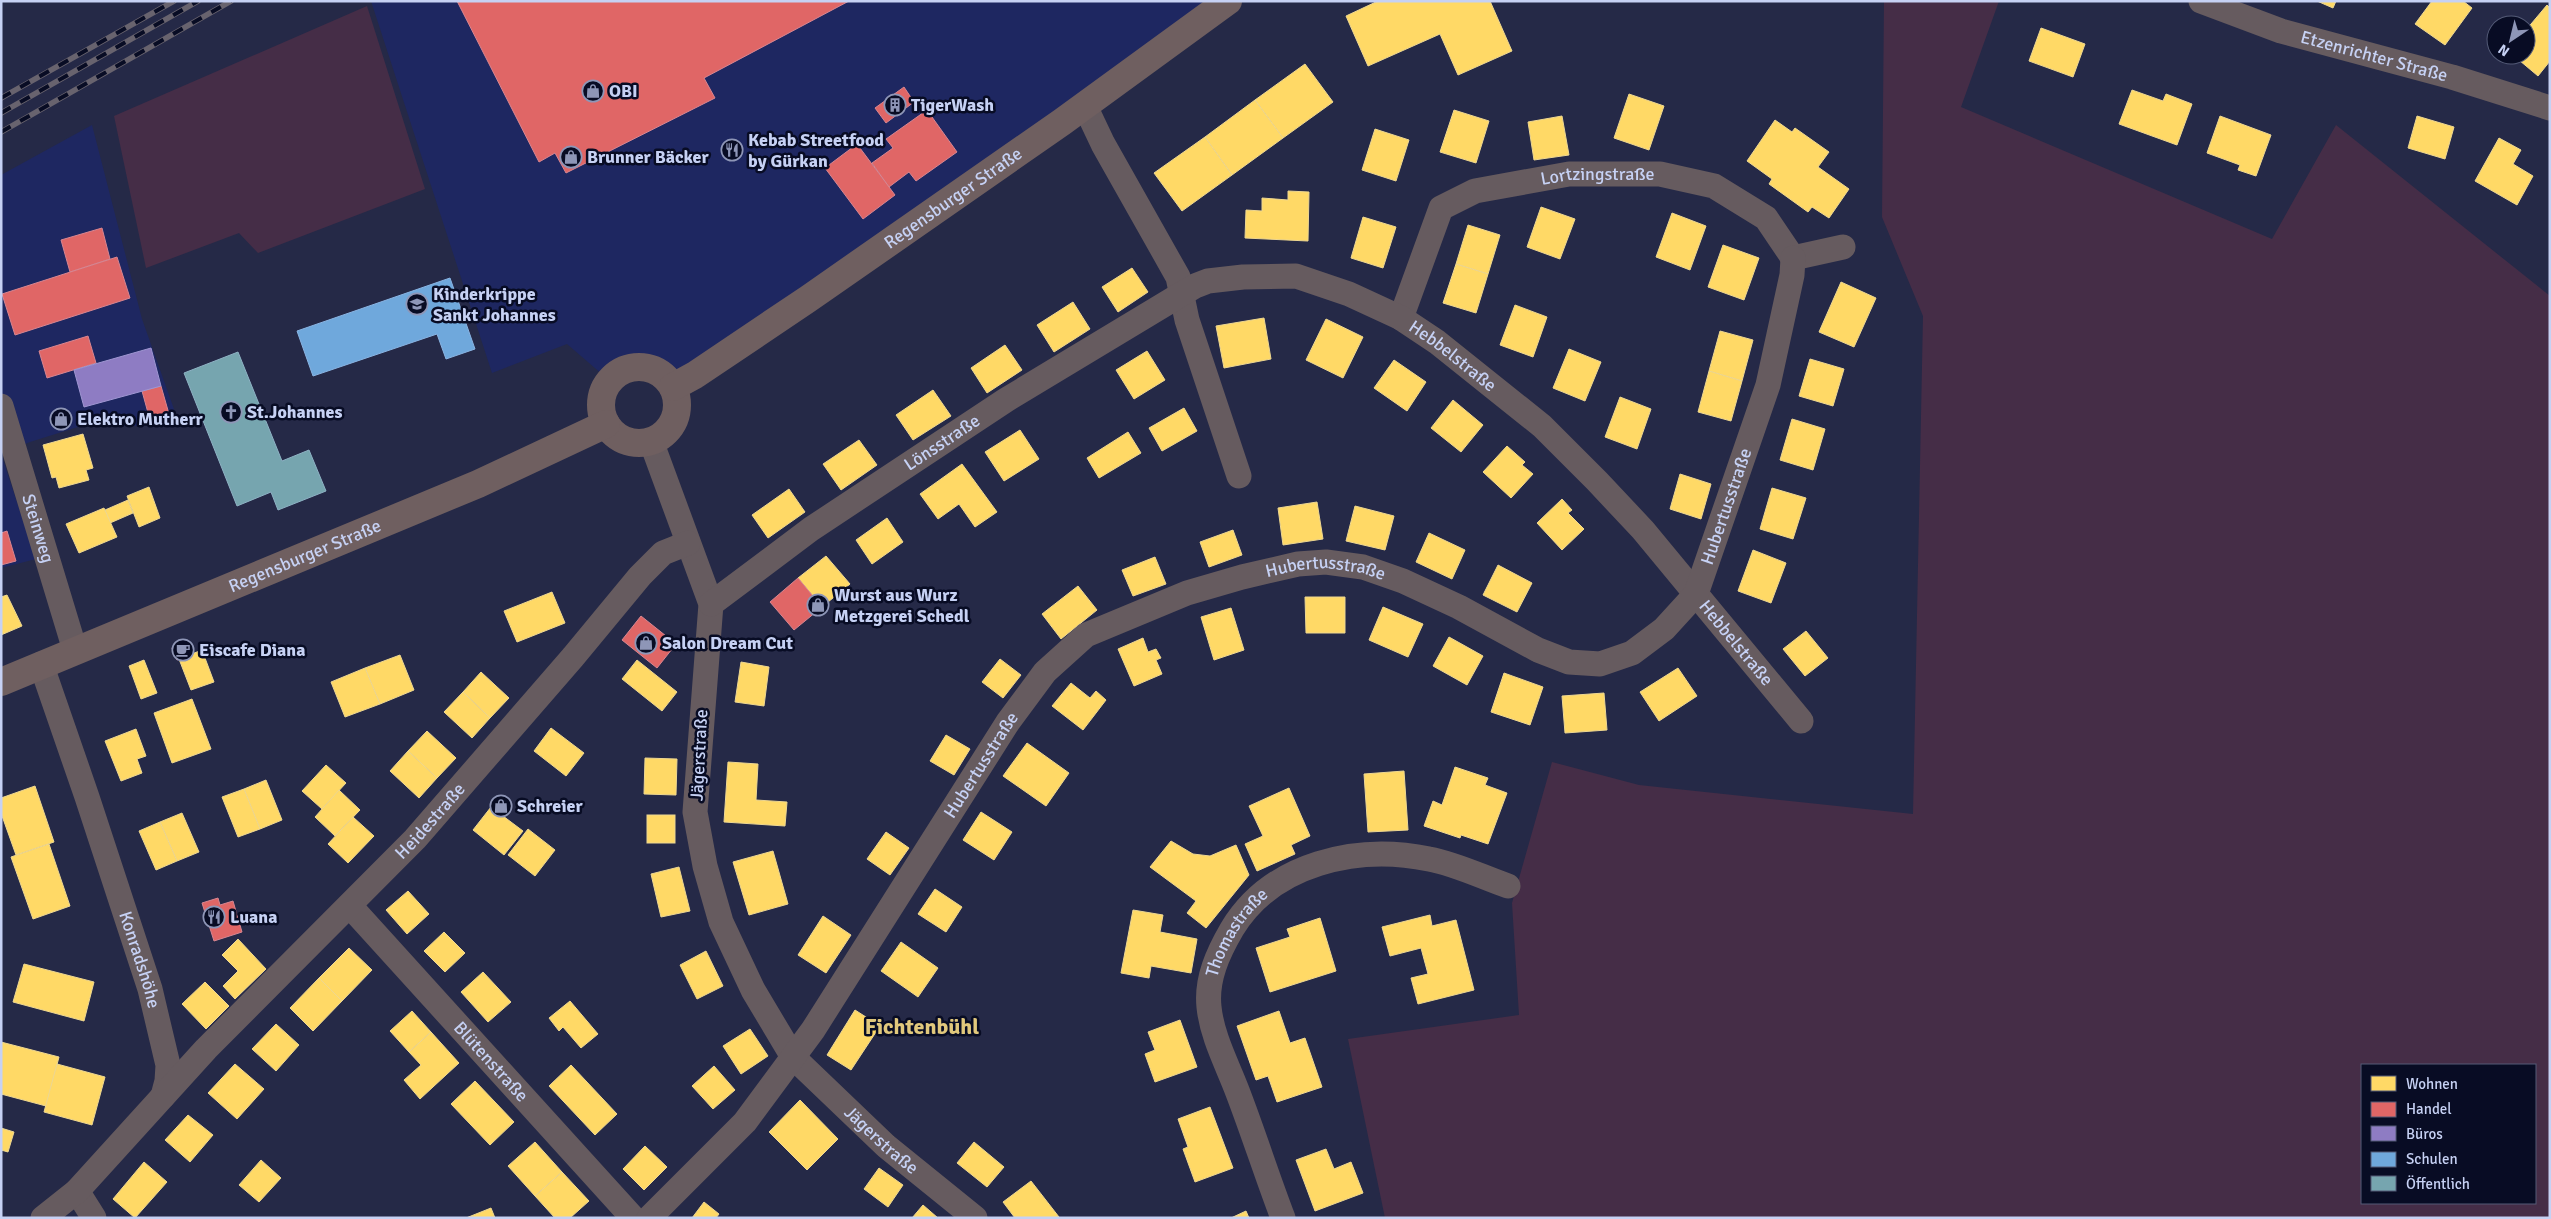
<svg xmlns="http://www.w3.org/2000/svg" width="2551" height="1219" font-family="Signika,sans-serif">
	<rect width="100%" height="100%" fill="#252947"/>
	<!-- built -->
	<g fill="#1e2761">
		<polygon points="371,1 1228,1 916,222 665,378 644,368 632,368 621,372 610,381 567,344 492,373"/>
		<polygon points="92,125 142,319 175,412 142,426 81,426 30,442 1,454 36,559 1,568 1,175"/>
	</g>
	<!-- green -->
	<g fill="#452d47" fill-rule="evenodd">
		<path d="M1884,1h115l-38,106 311,132 64,-114 214,171v922h-1165l-37,-179 171,-24 -7,-112 40,-141 87,23 274,29 10,-498 -41,-99zM2362,1065h173v138h-173z"/>
		<polygon points="367,6 425,189 258,253 239,233 146,268 114,116"/>
	</g>
	<!-- homes -->
	<g fill="#ffd966" stroke="#eed791">
		<polygon points="1378,1 1490,1 1512,51 1458,75 1440,34 1368,66 1346,16"/>
		<polygon points="2317,1 2336,1 2333,8"/>
		<polygon points="2432,1 2463,1 2472,8 2445,45 2415,24"/>
		<polygon points="2547,5 2550,8 2550,61 2538,76 2513,55 2526,55 2526,30"/>
		<polygon points="2041,28 2085,44 2073,77 2029,61"/>
		<polygon points="1305,64 1333,102 1283,138 1255,100"/>
		<polygon points="2132,90 2163,101 2166,94 2192,104 2177,145 2119,124"/>
		<polygon points="1629,94 1664,106 1649,150 1614,138"/>
		<polygon points="1255,100 1283,138 1232,175 1205,137"/>
		<polygon points="1454,110 1489,121 1476,163 1440,152"/>
		<polygon points="1562,116 1569,155 1534,160 1528,122"/>
		<polygon points="2220,116 2271,135 2256,176 2238,170 2240,165 2207,153"/>
		<polygon points="2417,116 2454,127 2445,159 2408,148"/>
		<polygon points="1775,120 1792,132 1795,128 1829,152 1818,167 1849,189 1829,218 1812,207 1808,212 1769,184 1772,179 1747,161"/>
		<polygon points="1375,129 1409,140 1396,181 1362,170"/>
		<polygon points="1205,137 1232,175 1182,211 1154,173"/>
		<polygon points="2499,138 2521,150 2513,164 2533,176 2517,205 2475,181"/>
		<polygon points="1288,191 1309,192 1308,241 1245,238 1246,210 1262,211 1262,198 1288,200"/>
		<polygon points="1541,207 1575,219 1560,259 1527,247"/>
		<polygon points="1672,213 1706,226 1690,270 1656,257"/>
		<polygon points="1363,217 1396,227 1383,268 1351,258"/>
		<polygon points="1468,225 1500,235 1488,274 1456,264"/>
		<polygon points="1723,245 1759,258 1744,300 1708,287"/>
		<polygon points="1456,264 1488,274 1476,313 1443,303"/>
		<polygon points="1132,268 1148,292 1118,312 1102,287"/>
		<polygon points="1841,282 1876,298 1854,347 1819,332"/>
		<polygon points="1073,302 1090,329 1054,352 1037,325"/>
		<polygon points="1515,305 1547,317 1533,357 1500,345"/>
		<polygon points="1264,318 1271,359 1224,368 1216,326"/>
		<polygon points="1326,319 1363,337 1343,378 1306,360"/>
		<polygon points="1720,331 1753,340 1742,381 1709,371"/>
		<polygon points="1005,345 1022,370 987,393 971,368"/>
		<polygon points="1569,349 1601,362 1585,401 1553,388"/>
		<polygon points="1147,351 1165,380 1134,399 1116,370"/>
		<polygon points="1810,359 1844,369 1833,406 1799,396"/>
		<polygon points="1394,360 1426,382 1407,411 1374,388"/>
		<polygon points="1709,371 1742,381 1731,421 1698,412"/>
		<polygon points="933,390 951,416 913,440 896,415"/>
		<polygon points="1620,397 1651,409 1637,449 1605,437"/>
		<polygon points="1453,400 1483,425 1461,452 1431,428"/>
		<polygon points="1184,408 1197,431 1162,451 1149,428"/>
		<polygon points="1792,419 1825,429 1813,470 1780,460"/>
		<polygon points="1020,430 1039,459 1004,481 985,452"/>
		<polygon points="1128,432 1141,453 1099,478 1087,458"/>
		<polygon points="83,434 93,468 86,470 89,480 59,488 56,477 52,478 43,445"/>
		<polygon points="859,440 877,465 841,490 823,464"/>
		<polygon points="1507,446 1525,462 1522,465 1533,474 1511,498 1483,472"/>
		<polygon points="962,464 997,512 975,527 959,504 938,519 920,494"/>
		<polygon points="1680,474 1711,484 1701,519 1670,509"/>
		<polygon points="149,487 160,518 139,527 127,496"/>
		<polygon points="1772,488 1806,498 1793,539 1760,529"/>
		<polygon points="789,489 805,512 768,538 752,515"/>
		<polygon points="1562,499 1572,510 1568,513 1584,529 1562,550 1537,523"/>
		<polygon points="128,500 133,513 110,523 105,510"/>
		<polygon points="1317,502 1323,539 1283,545 1278,508"/>
		<polygon points="1355,506 1394,516 1385,550 1346,541"/>
		<polygon points="104,508 117,537 79,553 66,524"/>
		<polygon points="887,518 903,542 872,564 856,540"/>
		<polygon points="1233,530 1242,555 1209,567 1200,542"/>
		<polygon points="1429,533 1465,550 1452,579 1416,562"/>
		<polygon points="1753,550 1786,563 1771,603 1738,591"/>
		<polygon points="826,556 850,584 822,607 798,578"/>
		<polygon points="1155,557 1166,584 1133,596 1122,570"/>
		<polygon points="1498,565 1532,583 1517,612 1483,595"/>
		<polygon points="1078,586 1097,610 1061,639 1042,614"/>
		<polygon points="552,592 565,623 517,642 504,611"/>
		<polygon points="7,595 22,626 1,635 1,597"/>
		<polygon points="1305,597 1345,597 1345,633 1306,633"/>
		<polygon points="1383,607 1423,624 1408,657 1369,640"/>
		<polygon points="1231,608 1244,650 1214,660 1201,617"/>
		<polygon points="1806,631 1828,658 1805,676 1783,649"/>
		<polygon points="1449,637 1483,656 1467,685 1433,666"/>
		<polygon points="1143,638 1148,652 1156,649 1161,658 1156,660 1162,674 1134,686 1118,649"/>
		<polygon points="202,650 214,682 191,690 179,659"/>
		<polygon points="400,655 414,690 380,704 365,668"/>
		<polygon points="1000,659 1021,675 1003,698 982,682"/>
		<polygon points="144,660 157,693 141,699 129,666"/>
		<polygon points="637,660 677,692 662,711 622,679"/>
		<polygon points="741,662 769,667 764,706 735,702"/>
		<polygon points="365,668 380,704 345,717 331,682"/>
		<polygon points="1678,668 1697,696 1659,721 1640,692"/>
		<polygon points="481,672 509,698 490,718 463,692"/>
		<polygon points="1504,673 1543,687 1530,725 1491,712"/>
		<polygon points="1071,683 1090,698 1096,691 1106,700 1083,730 1052,706"/>
		<polygon points="463,692 490,718 472,738 444,712"/>
		<polygon points="1604,693 1607,730 1565,733 1562,696"/>
		<polygon points="192,699 211,749 172,763 154,713"/>
		<polygon points="551,728 584,753 566,776 534,751"/>
		<polygon points="136,729 146,756 137,759 142,773 121,781 105,741"/>
		<polygon points="427,731 456,758 437,778 408,751"/>
		<polygon points="946,735 970,749 954,775 930,761"/>
		<polygon points="1027,743 1069,773 1046,806 1003,776"/>
		<polygon points="408,751 437,778 419,798 390,771"/>
		<polygon points="645,758 677,759 676,795 644,794"/>
		<polygon points="728,762 758,764 756,800 787,802 785,826 724,822"/>
		<polygon points="326,765 346,783 322,809 302,791"/>
		<polygon points="1455,767 1488,778 1485,785 1507,793 1488,844 1461,835 1460,838 1424,826 1433,801 1442,805"/>
		<polygon points="1404,771 1408,830 1368,832 1364,774"/>
		<polygon points="266,780 282,820 260,829 244,789"/>
		<polygon points="35,786 54,842 16,855 1,813 1,798"/>
		<polygon points="1289,788 1310,836 1291,845 1295,854 1257,871 1245,844 1263,836 1249,806"/>
		<polygon points="244,789 260,829 238,837 222,797"/>
		<polygon points="339,790 360,810 335,836 315,817"/>
		<polygon points="491,807 523,831 504,855 473,830"/>
		<polygon points="981,812 1012,832 994,860 963,840"/>
		<polygon points="182,813 199,852 177,861 160,822"/>
		<rect x="647" y="815" width="28" height="28"/>
		<polygon points="353,817 374,836 348,863 328,844"/>
		<polygon points="160,822 177,861 156,870 139,831"/>
		<polygon points="528,829 555,850 535,876 508,855"/>
		<polygon points="886,832 909,848 890,875 867,859"/>
		<polygon points="1171,841 1193,854 1210,856 1236,845 1249,875 1206,928 1187,913 1196,901 1150,867"/>
		<polygon points="49,844 70,906 33,919 11,857"/>
		<polygon points="773,851 788,904 749,915 733,862"/>
		<polygon points="679,867 690,911 661,917 651,874"/>
		<polygon points="935,889 962,907 946,932 918,914"/>
		<polygon points="408,891 429,914 407,934 386,910"/>
		<polygon points="1133,910 1163,915 1160,932 1197,939 1191,973 1151,966 1149,978 1121,973"/>
		<polygon points="1430,915 1432,926 1456,920 1474,990 1418,1004 1411,978 1428,974 1421,948 1390,956 1382,927"/>
		<polygon points="823,916 851,935 826,973 798,955"/>
		<polygon points="1320,918 1336,971 1270,992 1256,948 1290,937 1287,929"/>
		<polygon points="444,932 465,953 445,972 424,951"/>
		<polygon points="238,939 266,969 235,999 223,986 238,971 222,955"/>
		<polygon points="901,942 938,968 918,997 881,971"/>
		<polygon points="349,948 372,970 342,1001 319,978"/>
		<polygon points="706,951 723,986 697,999 680,965"/>
		<polygon points="24,964 94,982 84,1021 13,1002"/>
		<polygon points="483,972 511,1002 488,1022 461,992"/>
		<polygon points="319,978 342,1001 313,1031 290,1008"/>
		<polygon points="205,982 229,1006 206,1029 182,1004"/>
		<polygon points="570,1001 598,1034 581,1048 563,1027 559,1031 549,1018"/>
		<polygon points="855,1010 880,1026 851,1070 827,1055"/>
		<polygon points="412,1011 431,1032 409,1052 390,1031"/>
		<polygon points="1279,1011 1290,1043 1305,1038 1322,1087 1277,1102 1268,1076 1256,1080 1237,1026"/>
		<polygon points="1180,1020 1197,1067 1155,1082 1145,1054 1155,1050 1148,1032"/>
		<polygon points="276,1024 299,1045 276,1071 252,1049"/>
		<polygon points="750,1029 768,1056 741,1074 723,1046"/>
		<polygon points="431,1032 459,1063 420,1099 404,1080 421,1065 409,1052"/>
		<polygon points="1,1042 59,1057 46,1106 1,1094"/>
		<polygon points="57,1064 105,1077 92,1125 44,1112"/>
		<polygon points="235,1064 264,1089 237,1119 208,1093"/>
		<polygon points="571,1065 617,1114 595,1135 549,1086"/>
		<polygon points="714,1066 735,1090 713,1109 692,1086"/>
		<polygon points="475,1081 514,1122 490,1145 451,1104"/>
		<polygon points="800,1100 838,1139 807,1170 769,1132"/>
		<polygon points="1210,1107 1233,1168 1195,1182 1183,1149 1188,1147 1178,1119"/>
		<polygon points="188,1115 213,1135 190,1162 165,1140"/>
		<polygon points="1,1128 14,1132 8,1152 1,1150"/>
		<polygon points="535,1142 562,1172 535,1196 508,1166"/>
		<polygon points="974,1142 1004,1167 987,1187 957,1163"/>
		<polygon points="645,1146 667,1167 644,1190 623,1169"/>
		<polygon points="1326,1149 1334,1169 1351,1162 1363,1193 1315,1211 1296,1160"/>
		<polygon points="261,1160 281,1178 259,1202 239,1185"/>
		<polygon points="144,1162 167,1182 135,1218 113,1199"/>
		<polygon points="879,1168 903,1185 888,1207 864,1189"/>
		<polygon points="562,1172 589,1201 570,1218 555,1218 535,1196"/>
		<polygon points="1031,1181 1059,1217 1058,1218 1015,1218 1003,1202"/>
		<polygon points="704,1202 719,1214 716,1218 692,1218"/>
		<polygon points="923,1205 938,1218 912,1218"/>
		<polygon points="491,1208 495,1218 466,1218"/>
		<polygon points="1246,1211 1249,1218 1231,1218"/>
	</g>
	<!-- shops -->
	<g fill="#e06666" stroke="#d88691">
		<polygon points="457,1 849,1 704,78 715,98 566,173 555,153 539,162"/>
		<polygon points="904,87 914,102 886,123 875,108"/>
		<polygon points="927,110 957,152 916,181 909,172 889,187 872,163 893,148 886,139"/>
		<polygon points="857,144 895,195 863,219 825,168"/>
		<polygon points="102,228 110,259 70,272 61,240"/>
		<polygon points="117,257 130,298 15,335 2,294"/>
		<polygon points="88,336 96,363 47,378 39,351"/>
		<polygon points="161,386 169,414 150,420 142,391"/>
		<polygon points="7,531 16,561 1,565 1,533"/>
		<polygon points="798,578 822,607 794,630 770,602"/>
		<polygon points="641,616 676,644 657,668 622,640"/>
		<polygon points="188,642 192,654 177,660 172,648"/>
		<polygon points="218,898 220,905 233,901 242,932 214,941 202,903"/>
	</g>
	<!-- offices -->
	<polygon fill="#8e7cc3" stroke="#9f96d2" points="151,348 161,386 84,407 74,370"/>
	<!-- schools -->
	<polygon fill="#6fa8dc" stroke="#89b4e3" points="450,278 475,349 446,359 437,334 313,376 297,331"/>
	<!-- public -->
	<polygon fill="#76a5af" stroke="#8eb2c4" points="238,352 282,461 309,450 326,491 278,510 271,492 237,506 184,373"/>
	<g fill="none" stroke-linecap="round" stroke-linejoin="round">
		<!-- minor -->
		<g stroke="#665b5f" stroke-width="25">
			<path id="s1" d="M2201,1l80,30 171,46 98,31"/>
			<polyline points="1085,106 1103,144 1178,277 1187,320 1239,476"/>
			<polyline points="1793,258 1843,247"/>
			<path id="s2" d="M1401,318l40,-110 34,-17 94,-17h91l54,12 52,32 27,40"/>
			<path id="s3" d="M1,406l74,244"/>
			<path id="s4" d="M651,441l60,163 -16,208 10,54 16,56 32,68 40,67 93,89 89,72"/>
			<path id="s5" d="M711,604l100,-75 195,-129 189,-114 13,-5 35,-4 53,-1 53,18 52,24 36,24 105,84 55,55 46,49 158,191"/>
			<path id="s6" d="M41,664l46,133 63,192 18,76 -1,16 -4,15"/>
			<path id="s7" d="M350,906l283,312"/>
			<polyline points="77,1191 94,1218"/>
			<path id="s8" d="M43,1218l34,-27 129,-142 209,-210 158,-182 67,-81 23,-23 25,-10"/>
			<path id="s9" d="M649,1218l96,-96 68,-92 195,-308 37,-50 41,-37 101,-42 55,-16 56,-13 28,-2 37,5 40,14 56,26 79,43 31,12 31,2 32,-11 32,-24 32,-35 72,-209 24,-110 1,-17"/>
			<path id="s10" d="M1283,1218c-16,-42 -29,-83 -45,-125 -10,-27 -26,-56 -29,-86 -3,-28 9,-54 23,-78 40,-66 125,-85 197,-70 27,5 53,18 79,27"/>
		</g>
		<!-- secondary -->
		<g stroke="#6f5f60" stroke-width="28">
			<circle cx="639" cy="405" r="38"/>
			<path id="s11" d="M673,387l22,-12 113,-76 254,-177 166,-121"/>
			<path id="s12" d="M1,682l477,-198 128,-60"/>
		</g>
		<!-- rail casing -->
		<g stroke="#68636e" stroke-width="5.5">
			<g id="rail">
				<polyline points="1,98 174,1"/>
				<polyline points="1,113 198,1"/>
				<polyline points="1,132 231,1"/>
			</g>
		</g>
		<!-- rail -->
		<use href="#rail" stroke="#080c24" stroke-width="4" stroke-dasharray="11" stroke-linecap="butt"/>
	</g>
	<!-- icons -->
	<defs>
		<g id="shop-ring" transform="scale(1.125)"><circle r="9.5" fill="#080c24" stroke="#8e96b7" stroke-width="1.5"/><path d="M-5-2.5h2.3a2.7 3.5 0 0 1 5.4 0H5L5.5 6h-11ZM-1.5-2.5h3a1.5 2.3 0 0 0-3 0Z" fill="#8e96b7"/></g>
		<g id="building-ring" transform="scale(1.125)"><circle r="9.5" fill="#080c24" stroke="#8e96b7" stroke-width="1.5"/><path d="M-4-6H4V6H1V3H-1V6H-4ZM-2.5-4.3h1.7v1.8h-1.7ZM.8-4.3h1.7v1.8H.8ZM-2.5-1h1.7V.8h-1.7ZM.8-1h1.7V.8H.8Z" fill="#8e96b7"/></g>
		<g id="restaurant-ring" transform="scale(1.125)"><circle r="9.5" fill="#080c24" stroke="#8e96b7" stroke-width="1.5"/><path d="M-5-6h1v4h1v-4h1v4h1v-4h1v5L-1.5 .5V6h-2V.5L-5-1ZM5-6V6H3V1.5H1.5Q1.5-4 5-6Z" fill="#8e96b7"/></g>
		<g id="school-ring" transform="scale(1.125)"><circle r="9.5" fill="#080c24" stroke="#8e96b7" stroke-width="1.5"/><path d="M0-5L7-2L0 1L-7-2ZM-4 1L0 2.5L4 1V4Q0 6-4 4Z" fill="#8e96b7"/></g>
		<g id="church-ring" transform="scale(1.125)"><circle r="9.5" fill="#080c24" stroke="#8e96b7" stroke-width="1.5"/><path d="M-1.2-6h2.4v3.5h3.3v2.4h-3.3V6h-2.4V-.1h-3.3v-2.4h3.3Z" fill="#8e96b7"/></g>
		<g id="cafe-ring" transform="scale(1.125)"><circle r="9.5" fill="#080c24" stroke="#8e96b7" stroke-width="1.5"/><path d="M-5.5-4.5H6V0H3Q3 3.5 0 3.5H-2.5Q-5.5 3.5-5.5 0ZM3-3.2v2h1.7v-2ZM-6 4.5H4V6H-6Z" fill="#8e96b7"/></g>
	</defs>
	<g fill-rule="evenodd">
		<use href="#shop-ring" x="593" y="91"/>
		<use href="#building-ring" x="895" y="105"/>
		<use href="#restaurant-ring" x="732" y="150"/>
		<use href="#shop-ring" x="571" y="157"/>
		<use href="#school-ring" x="417" y="304"/>
		<use href="#church-ring" x="231" y="412"/>
		<use href="#shop-ring" x="61" y="419"/>
		<use href="#shop-ring" x="818" y="605"/>
		<use href="#shop-ring" x="646" y="643"/>
		<use href="#cafe-ring" x="183" y="650"/>
		<use href="#shop-ring" x="501" y="806"/>
		<use href="#restaurant-ring" x="214" y="917"/>
	</g>
	<g text-anchor="middle" dominant-baseline="central" stroke-width="5" stroke-linejoin="round" paint-order="stroke">
		<!-- street labels -->
		<g font-size="18" fill="#c6d1f4" stroke="#080c24">
			<text stroke="none"><textPath href="#s1" startOffset="182">Etzenrichter Straße</textPath></text>
			<text stroke="none"><textPath href="#s2" startOffset="279">Lortzingstraße</textPath></text>
			<text stroke="none"><textPath href="#s11" startOffset="338">Regensburger Straße</textPath></text>
			<text stroke="none"><textPath href="#s5" startOffset="859">Hebbelstraße</textPath></text>
			<text stroke="none"><textPath href="#s5" startOffset="282">Lönsstraße</textPath></text>
			<text stroke="none"><textPath href="#s9" startOffset="1494">Hubertusstraße</textPath></text>
			<text stroke="none"><textPath href="#s3" startOffset="128">Steinweg</textPath></text>
			<text stroke="none"><textPath href="#s12" startOffset="329">Regensburger Straße</textPath></text>
			<text stroke="none"><textPath href="#s9" startOffset="984">Hubertusstraße</textPath></text>
			<text stroke="none"><textPath href="#s5" startOffset="1264">Hebbelstraße</textPath></text>
			<text transform="translate(699 755) rotate(-87)">Jägerstraße</text>
			<text stroke="none"><textPath href="#s9" startOffset="564">Hubertusstraße</textPath></text>
			<text stroke="none"><textPath href="#s8" startOffset="555">Heidestraße</textPath></text>
			<text stroke="none"><textPath href="#s10" startOffset="306">Thomastraße</textPath></text>
			<text stroke="none"><textPath href="#s6" startOffset="312">Konradshöhe</textPath></text>
			<text stroke="none"><textPath href="#s7" startOffset="210">Blütenstraße</textPath></text>
			<text stroke="none"><textPath href="#s4" startOffset="770">Jägerstraße</textPath></text>
		</g>
		<!-- poi labels -->
		<g font-size="18" font-weight="bold" fill="#c6d1f4" stroke="#080c24" text-anchor="start">
			<text x="609" y="91">OBI</text>
			<text x="911" y="105">TigerWash</text>
			<text x="748" y="140">Kebab Streetfood<tspan x="748" dy="21">by Gürkan</tspan></text>
			<text x="587" y="157">Brunner Bäcker</text>
			<text x="433" y="294">Kinderkrippe<tspan x="433" dy="21">Sankt Johannes</tspan></text>
			<text x="247" y="412">St.Johannes</text>
			<text x="77" y="419">Elektro Mutherr</text>
			<text x="834" y="595">Wurst aus Wurz<tspan x="834" dy="21">Metzgerei Schedl</tspan></text>
			<text x="662" y="643">Salon Dream Cut</text>
			<text x="199" y="650">Eiscafe Diana</text>
			<text x="517" y="806">Schreier</text>
			<text x="230" y="917">Luana</text>
		</g>
		<!-- district labels -->
		<g font-size="22" font-weight="bold" fill="#e1c87c" stroke="#080c24">
			<text x="922" y="1026">Fichtenbühl</text>
		</g>
	</g>
	<!-- border -->
	<rect width="2551" height="1219" fill="none" stroke="#c6d1f4" stroke-width="5"/>
	<!-- legend -->
	<rect x="2361" y="1064" width="175" height="140" fill="#080c24" stroke="#545b77"/>
	<rect x="2371" y="1076" width="25" height="15" fill="#ffd966" stroke="#545b77"/>
	<text x="2406" y="1089" font-size="15" fill="#c6d1f4">Wohnen</text>
	<rect x="2371" y="1102" width="25" height="15" fill="#e06666" stroke="#545b77"/>
	<text x="2406" y="1114" font-size="15" fill="#c6d1f4">Handel</text>
	<rect x="2371" y="1126" width="25" height="15" fill="#8e7cc3" stroke="#545b77"/>
	<text x="2406" y="1139" font-size="15" fill="#c6d1f4">Büros</text>
	<rect x="2371" y="1152" width="25" height="15" fill="#6fa8dc" stroke="#545b77"/>
	<text x="2406" y="1164" font-size="15" fill="#c6d1f4">Schulen</text>
	<rect x="2371" y="1176" width="25" height="15" fill="#76a5af" stroke="#545b77"/>
	<text x="2406" y="1189" font-size="15" fill="#c6d1f4">Öffentlich</text>
	<!-- north arrow -->
	<g transform="translate(2511 40) rotate(215)"><circle r="24" fill="#080c24" stroke="#545b77"/>
	<path d="M0-4L9 19L0 12L-9 19Z" fill="#8e96b7"/>
	<text y="-8" font-size="14" font-weight="bold" text-anchor="middle" fill="#c6d1f4">N</text>
	</g>
</svg>
